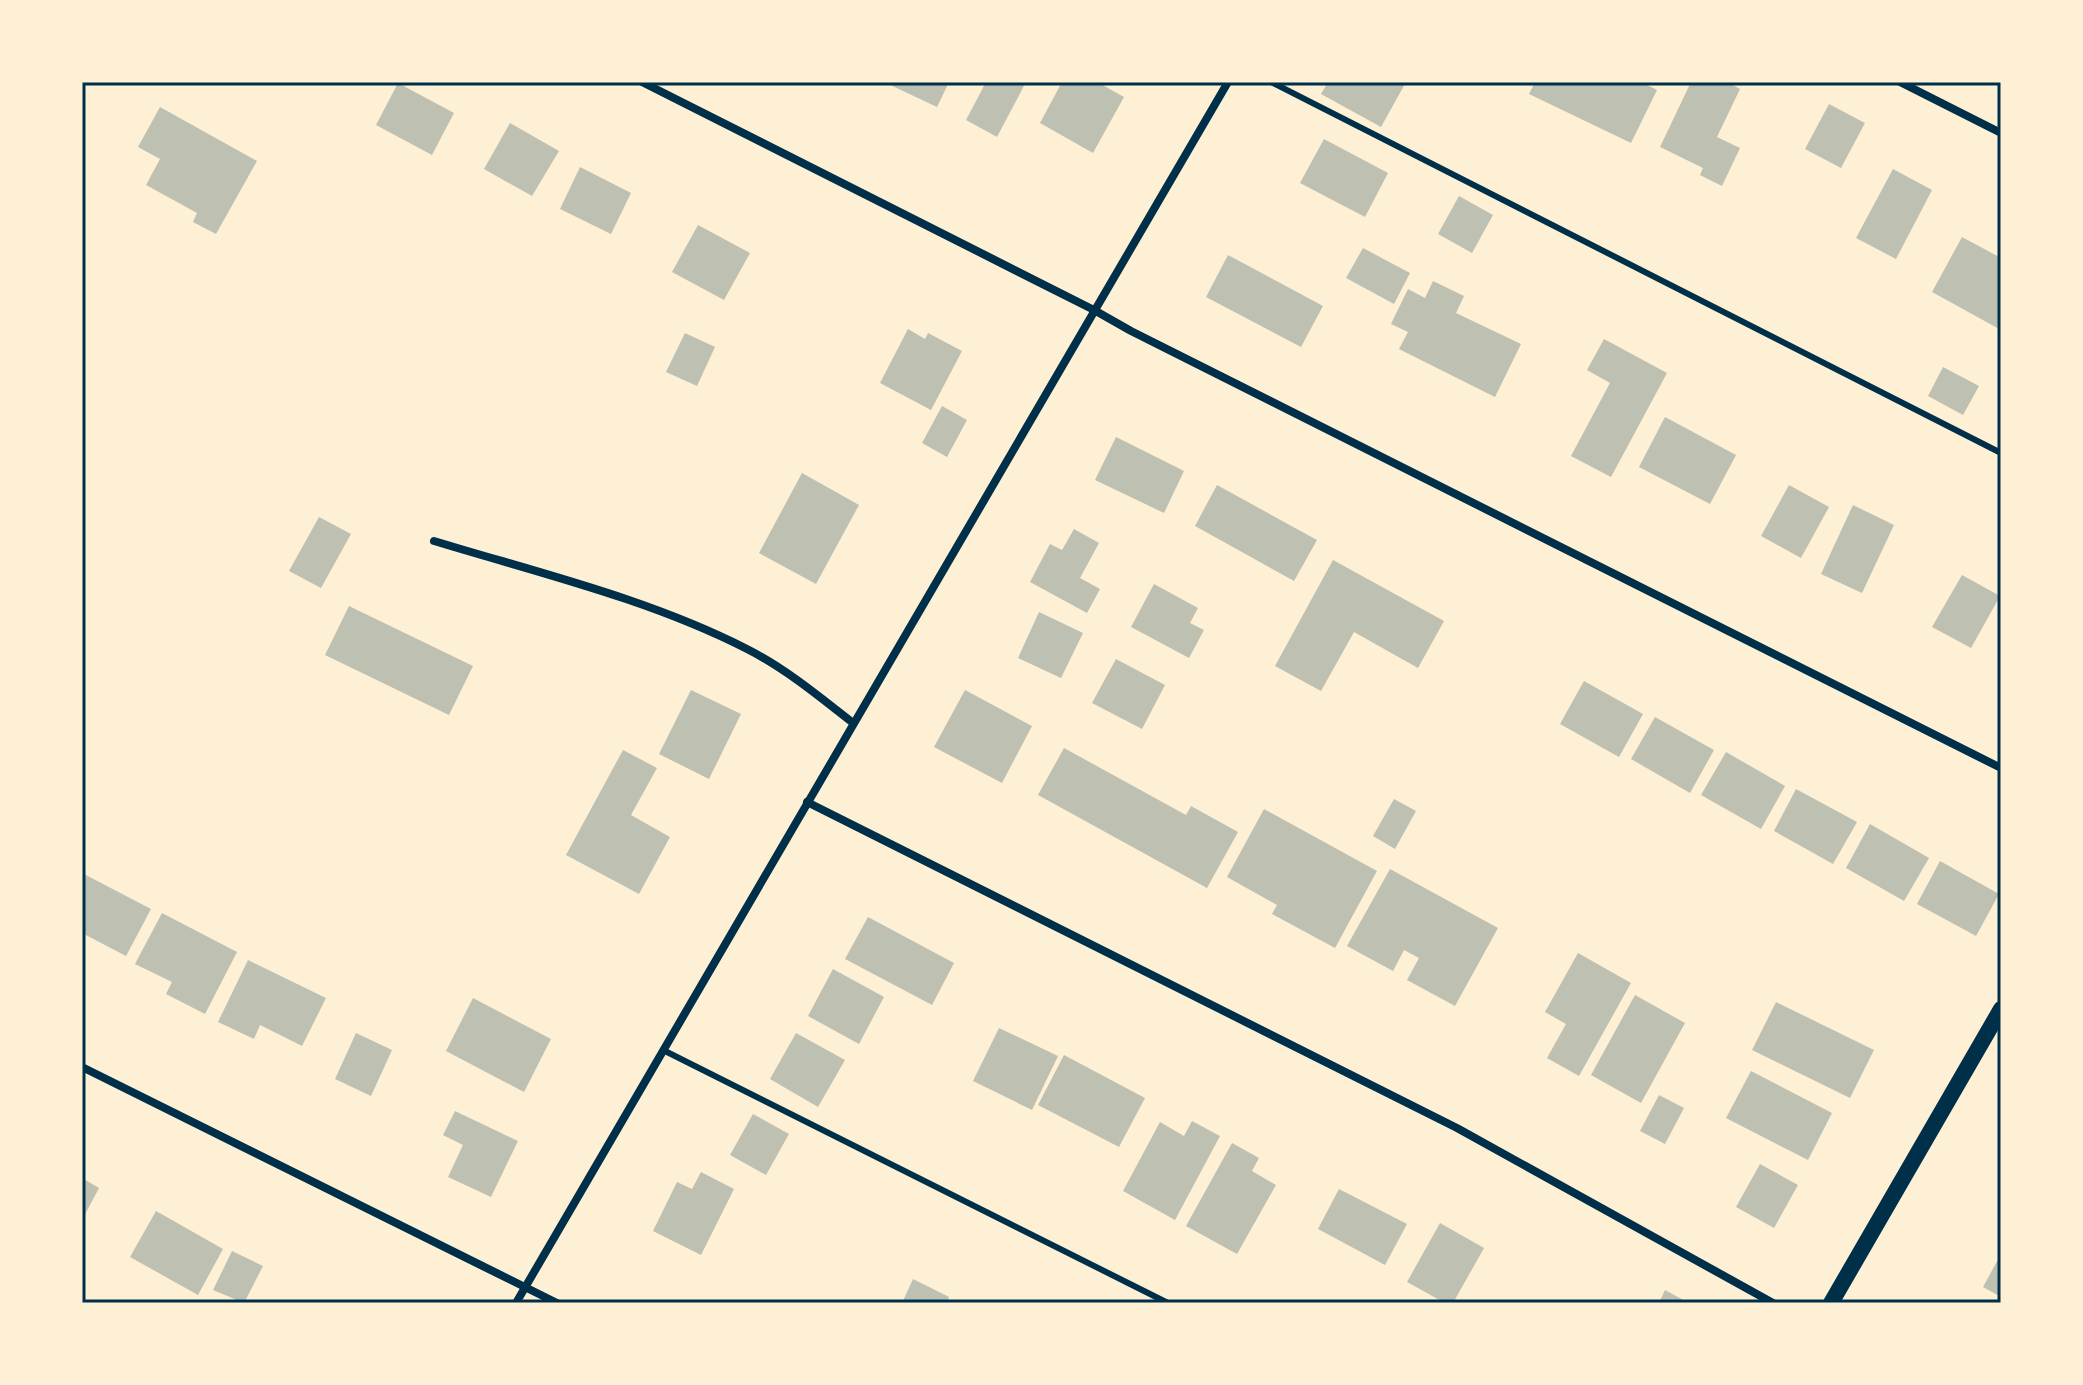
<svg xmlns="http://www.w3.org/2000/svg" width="2083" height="1385" font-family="'Sofia Sans Condensed',sans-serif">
	<rect width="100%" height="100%" fill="#fdf0d5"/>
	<!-- building -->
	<g fill="#bec0b2">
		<polygon points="884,82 949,82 937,107"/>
		<polygon points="986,82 1026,82 997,137 966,120"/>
		<polygon points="1062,82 1097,82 1124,97 1093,153 1040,123"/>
		<polygon points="1328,82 1406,82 1381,127 1321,94"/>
		<polygon points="1535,82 1641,82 1657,90 1631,143 1529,94"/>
		<polygon points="1691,82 1727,82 1740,89 1717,137 1740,148 1722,186 1700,175 1703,168 1660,147"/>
		<polygon points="398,83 454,113 432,155 376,125"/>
		<polygon points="1829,104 1865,123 1841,168 1805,149"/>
		<polygon points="160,107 257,161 216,234 193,222 197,213 146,185 160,159 138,147"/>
		<polygon points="510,123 559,151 532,196 484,169"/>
		<polygon points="1324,139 1388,173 1365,217 1300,183"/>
		<polygon points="580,167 631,193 611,234 560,209"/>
		<polygon points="1893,169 1932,190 1896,259 1856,238"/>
		<polygon points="1459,196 1493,215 1472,253 1438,234"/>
		<polygon points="698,225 750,253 724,300 672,272"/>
		<polygon points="1962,237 2001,258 2001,330 1932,292"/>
		<polygon points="1363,248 1410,273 1394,304 1346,278"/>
		<polygon points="1228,255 1323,306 1301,347 1206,297"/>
		<polygon points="1433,281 1464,296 1456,313 1521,344 1495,397 1399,349 1408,332 1391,324 1408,289 1425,298"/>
		<polygon points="908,329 925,339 928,333 962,351 931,410 880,383"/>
		<polygon points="685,333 715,347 697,386 666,372"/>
		<polygon points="1604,339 1667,373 1611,477 1571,456 1610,383 1587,370"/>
		<polygon points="1943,367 1979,386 1963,415 1928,396"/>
		<polygon points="942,406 967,420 947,457 922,443"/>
		<polygon points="1665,417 1736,455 1710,504 1639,467"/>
		<polygon points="1116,437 1184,471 1164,513 1095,480"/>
		<polygon points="802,473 859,505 816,584 759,553"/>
		<polygon points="1217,485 1317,540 1294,581 1195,526"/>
		<polygon points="1789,485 1829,507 1801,558 1761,536"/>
		<polygon points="1853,505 1894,525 1862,593 1821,574"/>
		<polygon points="319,517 351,534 321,588 289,571"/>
		<polygon points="1074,529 1099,543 1080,578 1100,589 1087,613 1030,582 1050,544 1062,550"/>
		<polygon points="1333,560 1444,621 1418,668 1354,632 1321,691 1275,666"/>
		<polygon points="1962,575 2000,596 1971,648 1932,627"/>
		<polygon points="1154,584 1198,608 1190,623 1204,630 1189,658 1131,627"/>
		<polygon points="349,606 473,666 449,715 325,655"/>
		<polygon points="1039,612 1083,633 1061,678 1018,658"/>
		<polygon points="1116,659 1165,685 1142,729 1092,703"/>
		<polygon points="1584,681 1643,714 1619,757 1560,724"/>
		<polygon points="691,690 741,714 709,779 659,754"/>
		<polygon points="965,690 1032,726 1002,783 934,747"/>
		<polygon points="1655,717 1714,750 1690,793 1631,759"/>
		<polygon points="1064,748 1186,815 1191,806 1238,832 1207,888 1038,795"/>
		<polygon points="623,750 657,768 631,815 670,837 639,894 566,855"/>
		<polygon points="1726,752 1785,786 1761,829 1701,795"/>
		<polygon points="1796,789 1857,822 1833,864 1774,831"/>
		<polygon points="1394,799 1416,811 1395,849 1373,836"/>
		<polygon points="1264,809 1377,871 1335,948 1272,914 1277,905 1227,877"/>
		<polygon points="1870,824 1929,858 1904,901 1846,868"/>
		<polygon points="1940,861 1999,894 1976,936 1917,904"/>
		<polygon points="1390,869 1498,928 1455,1006 1407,980 1419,958 1404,950 1393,971 1347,946"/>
		<polygon points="82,873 151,909 126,956 82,933"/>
		<polygon points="162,913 237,952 205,1014 166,994 172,982 135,964"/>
		<polygon points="868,917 954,963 932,1005 845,959"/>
		<polygon points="1578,953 1631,983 1579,1076 1547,1058 1566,1024 1545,1012"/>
		<polygon points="248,960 326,998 302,1046 260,1025 254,1039 218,1022"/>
		<polygon points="833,969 884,997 859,1044 808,1016"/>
		<polygon points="1635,995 1685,1023 1641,1103 1591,1075"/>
		<polygon points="473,998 551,1039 524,1092 446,1051"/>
		<polygon points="1776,1002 1874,1050 1850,1098 1752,1050"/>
		<polygon points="999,1028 1058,1056 1032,1110 973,1081"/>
		<polygon points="356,1033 392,1050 371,1096 335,1079"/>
		<polygon points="796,1033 845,1060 818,1107 770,1079"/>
		<polygon points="1064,1055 1145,1098 1119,1147 1038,1105"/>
		<polygon points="1751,1071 1832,1113 1808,1160 1726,1118"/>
		<polygon points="1659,1095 1684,1108 1665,1144 1640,1131"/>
		<polygon points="455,1111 518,1141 491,1197 448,1177 463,1145 443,1135"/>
		<polygon points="753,1114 789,1134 766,1175 730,1155"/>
		<polygon points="1192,1121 1220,1136 1175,1220 1123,1191 1160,1122 1184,1136"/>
		<polygon points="1232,1143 1259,1158 1252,1171 1276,1185 1237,1254 1186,1226"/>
		<polygon points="1760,1164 1798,1185 1774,1228 1736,1207"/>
		<polygon points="701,1172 734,1189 701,1255 653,1231 677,1182 692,1189"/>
		<polygon points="82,1178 99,1188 82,1220"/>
		<polygon points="1339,1189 1407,1224 1385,1265 1318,1229"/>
		<polygon points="156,1211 223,1249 198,1295 130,1257"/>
		<polygon points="1440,1223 1484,1248 1453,1303 1445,1303 1407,1282"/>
		<polygon points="232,1251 263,1266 244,1303 213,1290"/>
		<polygon points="2001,1254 2001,1297 1983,1287"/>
		<polygon points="913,1279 949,1297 947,1303 902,1303"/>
		<polygon points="1665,1290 1689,1303 1659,1303"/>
	</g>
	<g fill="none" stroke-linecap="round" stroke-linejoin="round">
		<!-- service -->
		<g stroke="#003049" stroke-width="6">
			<polyline points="1271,82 2001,453"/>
			<polyline points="663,1050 1168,1303"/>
		</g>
		<!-- minor -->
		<g stroke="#003049" stroke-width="8">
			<polyline points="642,82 1094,310 1131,331 2001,768"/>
			<polyline points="1900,82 2001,133"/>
			<path d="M434,541c105,32 215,58 313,108 38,19 73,48 106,74"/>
			<polyline points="807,802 1457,1128 1773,1303"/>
			<polyline points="82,1067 557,1303"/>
			<polyline points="516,1303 1228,82"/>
		</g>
		<!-- secondary -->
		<polyline stroke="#003049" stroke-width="16" points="1831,1303 2001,1009"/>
	</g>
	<!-- border -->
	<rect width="2083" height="1385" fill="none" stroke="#fdf0d5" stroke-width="168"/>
	<rect x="84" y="84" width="1915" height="1217" fill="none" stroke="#003049" stroke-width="3"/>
</svg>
